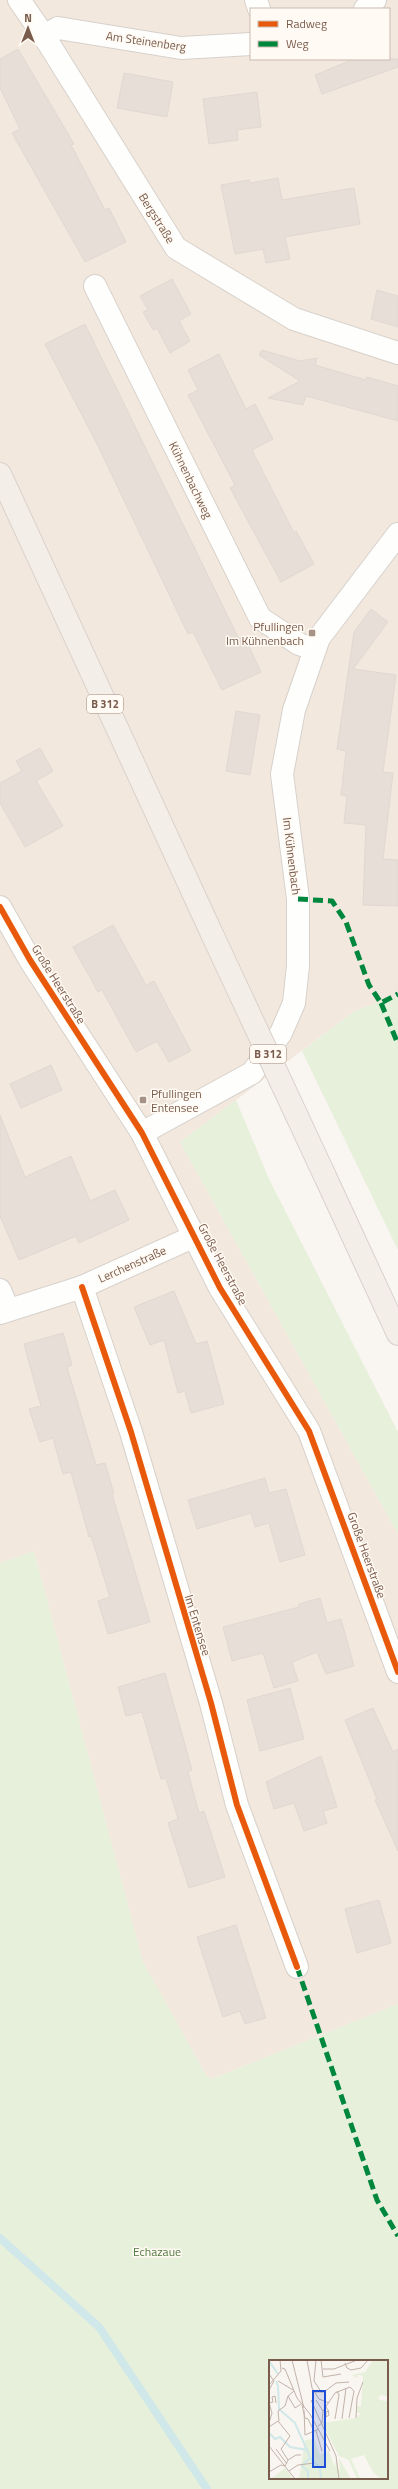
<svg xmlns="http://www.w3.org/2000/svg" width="398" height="2489" font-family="'Titillium Web',sans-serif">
	<rect width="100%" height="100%" fill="#f9f5f0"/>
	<!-- residential -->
	<path fill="#f2e8de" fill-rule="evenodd" d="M0,0h398v995l-43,16 -175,131 218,392v470l-189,76 -66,-117 -109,-412 -34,12zM251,9h138v50h-138z"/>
	<!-- green -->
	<g fill="#e7f0db" fill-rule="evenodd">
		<polygon points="398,995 398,1250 302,1051 355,1011"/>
		<polygon points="236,1100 269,1179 398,1432 398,1534 180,1142"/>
		<path d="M34,1551l109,411 63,113 6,4 186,-75v485h-398v-926zM270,2361h117v117h-117z"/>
	</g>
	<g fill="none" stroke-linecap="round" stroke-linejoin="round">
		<!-- stream -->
		<polyline stroke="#d0e8ea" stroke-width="8" points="0,2238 99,2327 207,2489"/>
	</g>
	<!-- building -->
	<g fill="#e6ded7" stroke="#e2d8d2">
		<polygon points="18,49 74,144 71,145 105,210 109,208 126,242 85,262 12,133 20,129 0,88 0,59"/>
		<polygon points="354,59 398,59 398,67 322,94 315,75"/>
		<polygon points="124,73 173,82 167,117 117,108"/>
		<polygon points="257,92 261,127 237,130 238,140 209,144 203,99"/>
		<polygon points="278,178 282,200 354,188 360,224 285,237 290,259 266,263 263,249 235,254 221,185 249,180 250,183"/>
		<polygon points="172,279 191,314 179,321 190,341 170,353 157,328 153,330 143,312 148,310 140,296"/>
		<polygon points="377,290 398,296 398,327 371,319"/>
		<polygon points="85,324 239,639 244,636 261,672 222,690 193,632 188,634 97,444 45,344"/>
		<polygon points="262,350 300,361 317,358 315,365 366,380 367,377 398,386 398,421 306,396 303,405 268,398 300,381 259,355"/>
		<polygon points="219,354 246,409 255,404 273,439 252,450 294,533 296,531 314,564 281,582 230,488 235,485 188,395 198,390 188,370"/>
		<polygon points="371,609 388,622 353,669 396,675 383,772 393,773 383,859 398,860 398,906 363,905 366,825 344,823 347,796 341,795 346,751 337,749 354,632"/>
		<polygon points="236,711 260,715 250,775 226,771"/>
		<polygon points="40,748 53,771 36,781 63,826 25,847 0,803 0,783 22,771 16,761"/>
		<polygon points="113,925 146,985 154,981 191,1051 169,1062 157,1041 136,1052 102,990 98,992 73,947"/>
		<polygon points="51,1065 62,1090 21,1108 10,1084"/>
		<polygon points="0,1115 25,1177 71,1156 90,1201 115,1190 129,1220 79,1243 76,1236 19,1260 0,1216"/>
		<polygon points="174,1291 196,1344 207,1341 224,1404 191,1413 185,1391 178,1393 164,1340 150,1345 134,1307"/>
		<polygon points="63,1333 72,1365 67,1367 96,1465 105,1463 114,1494 112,1494 150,1622 108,1634 98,1601 110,1597 91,1536 89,1537 71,1472 63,1474 53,1438 40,1442 29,1409 41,1406 24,1344"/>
		<polygon points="265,1478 269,1493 286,1489 305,1555 280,1562 269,1523 255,1527 251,1513 197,1529 188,1500"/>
		<polygon points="320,1598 327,1623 341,1619 354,1666 326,1674 317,1652 292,1662 298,1681 274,1688 263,1653 232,1661 223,1627 299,1607 299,1604"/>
		<polygon points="165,1673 192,1770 188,1772 199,1813 204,1811 225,1877 189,1888 168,1823 178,1819 166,1778 161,1779 142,1712 126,1716 118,1687"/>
		<polygon points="290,1688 304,1739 260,1751 247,1700"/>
		<polygon points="373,1708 393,1752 398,1749 398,1851 375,1800 377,1799 345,1720"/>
		<polygon points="321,1756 337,1807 323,1811 327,1823 304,1831 294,1803 274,1809 266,1782"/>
		<polygon points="379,1900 391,1943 357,1953 345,1909"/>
		<polygon points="236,1925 266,2018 245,2024 240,2011 223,2017 197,1937"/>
	</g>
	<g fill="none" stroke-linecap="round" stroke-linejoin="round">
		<!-- minor casing -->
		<g stroke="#d7d1cb" stroke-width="24">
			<g id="minor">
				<polyline points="19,0 44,36 176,248 294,319 398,353"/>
				<polyline points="256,0 259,9"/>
				<polyline points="365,9 375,0"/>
				<polyline points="44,36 58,28 181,48 251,44"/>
				<polyline points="95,286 260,618 299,644 313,649"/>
				<polyline points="0,907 30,960 142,1133 220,1288 309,1431 398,1672"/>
				<polyline points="142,1133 252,1073 281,1033 294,1003 298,966 298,899 282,774 294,710 319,638 398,534"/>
				<polyline points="82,1287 131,1432 211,1703 237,1805 297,1967"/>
				<polyline points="0,1290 8,1310"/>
				<polyline points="0,1313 82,1287 195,1236"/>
			</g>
		</g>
		<!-- major casing -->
		<g stroke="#dad1cc" stroke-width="24">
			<g id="major">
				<polyline points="0,474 212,934"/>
				<polyline points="324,1174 398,1334"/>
			</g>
		</g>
		<!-- minor -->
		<use href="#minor" stroke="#fefefd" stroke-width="22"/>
		<!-- major -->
		<use href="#major" stroke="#f3eee8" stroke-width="22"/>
		<!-- major-bridge casing -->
		<g stroke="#dad1cc" stroke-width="24" stroke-linecap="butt">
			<polyline id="major-bridge" points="212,934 324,1174"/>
		</g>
		<!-- major-bridge -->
		<use href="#major-bridge" stroke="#f3eee8" stroke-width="22"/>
		<!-- quiet -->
		<g stroke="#00873e" stroke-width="5" stroke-dasharray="10 5" stroke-linecap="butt">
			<polyline points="298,899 332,901 346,922 369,985 381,1003 398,994"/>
			<polyline points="381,1003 398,1044"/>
			<polyline points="297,1967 377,2200 398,2236"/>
		</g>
		<!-- cycleway casing -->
		<g stroke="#fffaf3" stroke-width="8">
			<g id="cycleway">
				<polyline points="0,907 30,960 142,1133 220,1288 309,1431 398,1672"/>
				<polyline points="82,1287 131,1432 211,1703 237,1805 297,1967"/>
			</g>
		</g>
		<!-- cycleway -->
		<use href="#cycleway" stroke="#e8590c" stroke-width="6"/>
	</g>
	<!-- markers -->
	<g fill="#a69286" stroke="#fffaf3" stroke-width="1.5">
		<rect x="308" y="629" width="8" height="8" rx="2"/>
		<rect x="139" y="1096" width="8" height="8" rx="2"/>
	</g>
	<g text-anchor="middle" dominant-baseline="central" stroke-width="3" stroke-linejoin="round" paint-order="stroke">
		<!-- shield labels -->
		<g fill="#fffaf3" stroke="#a28b7f" stroke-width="1">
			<rect x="87" y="695" width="36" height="18" rx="3"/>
			<rect x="250" y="1045" width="36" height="18" rx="3"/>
		</g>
		<g font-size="11" font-weight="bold" fill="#7a5c4d">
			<text x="105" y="704">B 312</text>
			<text x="268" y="1054">B 312</text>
		</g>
		<!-- street labels -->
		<g font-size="12" fill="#7a5c4d" stroke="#fffaf3">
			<text transform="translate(146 41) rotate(8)">Am Steinenberg</text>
			<text transform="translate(157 218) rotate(58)">Bergstraße</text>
			<text transform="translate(191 480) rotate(64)">Kühnenbachweg</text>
			<text transform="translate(292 856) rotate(83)">Im Kühnenbach</text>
			<text transform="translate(59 984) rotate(58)">Große Heerstraße</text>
			<text transform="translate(132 1264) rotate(-24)">Lerchenstraße</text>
			<text transform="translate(223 1264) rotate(62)">Große Heerstraße</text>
			<text transform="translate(367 1555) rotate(70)">Große Heerstraße</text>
			<text transform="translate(198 1625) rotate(73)">Im Entensee</text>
		</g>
		<!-- poi labels -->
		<g font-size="12" fill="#7a5c4d" stroke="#fffaf3" text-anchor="end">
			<text x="304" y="626">Pfullingen<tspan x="304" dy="14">Im Kühnenbach</tspan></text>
			<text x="151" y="1093" text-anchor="start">Pfullingen<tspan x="151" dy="14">Entensee</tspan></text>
		</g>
		<!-- park labels -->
		<g font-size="12" fill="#537a41" stroke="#fffaf3">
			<text x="157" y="2251">Echazaue</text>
		</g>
	</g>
	<!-- overview -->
	<g transform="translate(269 2360)">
		<rect width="119" height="119" fill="#f9f5f0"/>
		<path d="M104,0h15v36l-8,-1 -2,4 10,3v77h-7l-8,-7 -9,-17 -13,4 9,19 3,1h-6l-8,-19 -10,-4 -17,-33 34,-5 5,-4 -4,-2v-6h4l2,-30 -5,-1 -1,3 -5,-3 13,-3zM45,79l6,16 9,-4 6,17 1,-10 4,16 -1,-16 12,21h-52l6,-39zM16,108l7,9 -3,2h-18z" fill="#e7f0db"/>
		<path fill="none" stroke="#d0e8ea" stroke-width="2" d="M0,1l9,13M7,21l2,5 1,23 16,14 12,27M0,73l6,6 5,-2 10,10 17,3 3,8 -8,8 6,5v8M41,98l10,10 1,11"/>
		<path fill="none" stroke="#c2b3aa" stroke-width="1" d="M23,0l12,48M38,0l5,28 7,11 10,4M47,0l-2,21 8,12M52,0l2,17 18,-3M76,3l2,5 4,2 10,-2 7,-8M13,8l3,1 12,29 13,16 20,37M54,9h11l23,-9M0,14l5,7 -5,9M9,21l15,9M0,25l12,-14 -1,-11M46,32h9l12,-9 13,-1M19,36l7,12 6,-4M42,40l25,56 3,23M47,40l7,11M0,43l4,-1 -1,-5 3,-1 1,7M0,43l3,10 -3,10M33,45l3,13 3,1 6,12M57,47l2,3 1,5 -3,2v-5l3,-1M35,50l1,25M87,58l1,-20 6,-16M66,59l4,-24 -2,-4M73,59l4,-31M10,61l-1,-10 7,-5 3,-10 6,-5M49,66l4,-3 1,-12 12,-18 15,-6 4,4 -5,27M0,67l9,-6 12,15 -9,13 7,11M47,71l6,20M36,75l14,-6M0,86l26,33M7,89l11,15M19,100l8,-5h5M20,111l9,-6 16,-2M0,112l12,-7 4,1 3,-6"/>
		<path fill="#1d4ed8" fill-opacity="0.15" stroke="#1d4ed8" stroke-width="2" d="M44,31h12v76h-12z"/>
		<rect width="119" height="119" fill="none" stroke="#7a5c4d" stroke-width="2"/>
	</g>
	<!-- legend -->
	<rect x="250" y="8" width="140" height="52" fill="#fffaf3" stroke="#cabbb1"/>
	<rect x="258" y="21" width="20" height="6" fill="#e8590c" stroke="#cabbb1"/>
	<text x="286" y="28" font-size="12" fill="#7a5c4d">Radweg</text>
	<rect x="258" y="41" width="20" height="6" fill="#00873e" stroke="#cabbb1"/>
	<text x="286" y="48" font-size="12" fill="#7a5c4d">Weg</text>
	<!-- north arrow -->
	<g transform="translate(28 28)" stroke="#fffaf3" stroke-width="3" paint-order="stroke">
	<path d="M0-3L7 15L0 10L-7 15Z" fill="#7a5c4d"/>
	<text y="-6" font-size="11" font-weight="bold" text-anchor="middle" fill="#7a5c4d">N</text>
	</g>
</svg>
